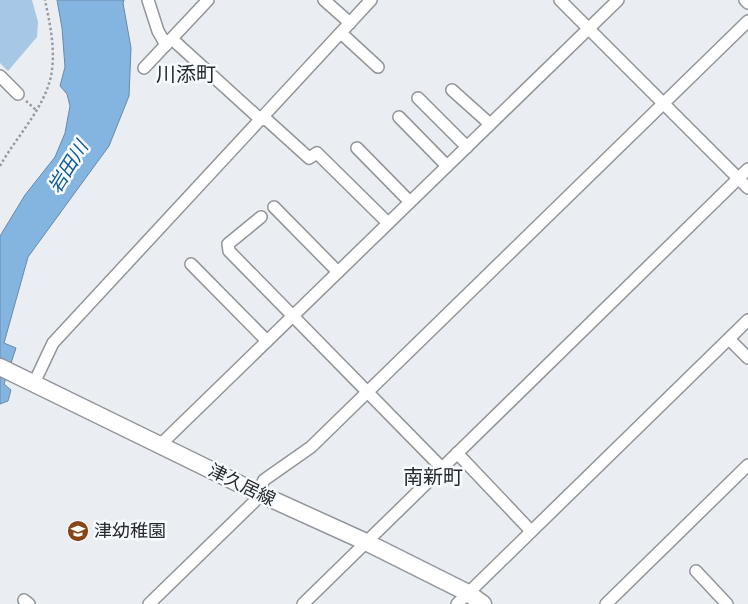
<svg xmlns="http://www.w3.org/2000/svg" width="748" height="604" font-family="'Fira Sans','Noto Sans JP',sans-serif">
	<rect width="100%" height="100%" fill="#eaeef2"/>
	<!-- green -->
	<polygon fill="#a7c7e6" points="0,0 32,0 38,22 37,37 8,71 0,63"/>
	<!-- water -->
	<polygon fill="#84b4e0" stroke="#688aa9" points="57,0 124,0 123,3 131,48 129,96 109,146 28,257 4,343 16,348 4,384 11,390 8,401 0,404 0,236 25,195 55,157 65,133 70,106 67,94 60,86 65,67 62,28"/>
	<g fill="none" stroke-linecap="round" stroke-linejoin="round">
		<!-- street casing -->
		<g stroke="#929599" stroke-width="14">
			<g id="street">
				<polyline points="148,0 158,31 166,45"/>
				<polyline points="324,0 350,23"/>
				<polyline points="560,0 748,188"/>
				<polyline points="745,0 748,3"/>
				<polyline points="341,33 378,67"/>
				<polyline points="172,39 260,119 267,120 309,158 317,153 388,223"/>
				<polyline points="144,68 208,0"/>
				<polyline points="0,76 18,94"/>
				<polyline points="452,90 490,124"/>
				<polyline points="418,98 467,147"/>
				<polyline points="399,117 447,166"/>
				<polyline points="357,148 410,202"/>
				<polyline points="274,207 338,272"/>
				<polyline points="261,217 228,244 229,251 442,468"/>
				<polyline points="191,264 267,341"/>
				<polyline points="729,339 748,358"/>
				<polyline points="34,383 53,343 371,0"/>
				<polyline points="160,445 618,0"/>
				<polyline points="457,453 531,531"/>
				<polyline points="696,571 727,604"/>
				<polyline points="24,600 29,604"/>
				<polyline points="149,604 254,502 264,480 311,447 748,21"/>
				<polyline points="303,604 748,169"/>
				<polyline points="457,604 748,320"/>
				<polyline points="606,604 748,465"/>
			</g>
		</g>
		<!-- secondary casing -->
		<g stroke="#929599" stroke-width="19">
			<polyline id="secondary" points="0,367 258,493 366,542 468,593 483,604"/>
		</g>
		<!-- path -->
		<g stroke="#989b9e" stroke-width="2.5" stroke-dasharray="2.5 2.5" stroke-linecap="butt">
			<polyline points="26,101 36,110"/>
			<path d="M0,166c16,-29 44,-57 51,-90 5,-25 -1,-52 -6,-76"/>
		</g>
		<!-- street -->
		<use href="#street" stroke="#fff" stroke-width="11"/>
		<!-- secondary -->
		<use href="#secondary" stroke="#fff" stroke-width="16"/>
	</g>
	<!-- icons -->
	<defs>
		<g id="school-disc" transform="scale(1.125)"><circle r="9.5" fill="#884516" stroke="#f7fbff"/><path d="M0-5L7-2L0 1L-7-2ZM-4 1L0 2.5L4 1V4Q0 6-4 4Z" fill="#fff"/></g>
	</defs>
	<g fill-rule="evenodd">
		<use href="#school-disc" x="78" y="531"/>
	</g>
	<g text-anchor="middle" dominant-baseline="central" stroke-width="5" stroke-linejoin="round" paint-order="stroke">
		<!-- street labels -->
		<g font-size="18" fill="#262829" stroke="#f7fbff">
			<text transform="translate(242 485) rotate(26)">津久居線</text>
		</g>
		<!-- poi labels -->
		<g font-size="18" fill="#262829" stroke="#f7fbff" text-anchor="start">
			<text x="94" y="531">津幼稚園</text>
		</g>
		<!-- water labels -->
		<g font-size="19" font-style="italic" fill="#0e5a90" stroke="#f7fbff">
			<text transform="translate(68 167) rotate(-58)">岩田川</text>
		</g>
		<!-- quarter labels -->
		<g font-size="20" fill="#262829" stroke="#f7fbff">
			<text x="186" y="74">川添町</text>
			<text x="433" y="477">南新町</text>
		</g>
	</g>
</svg>
